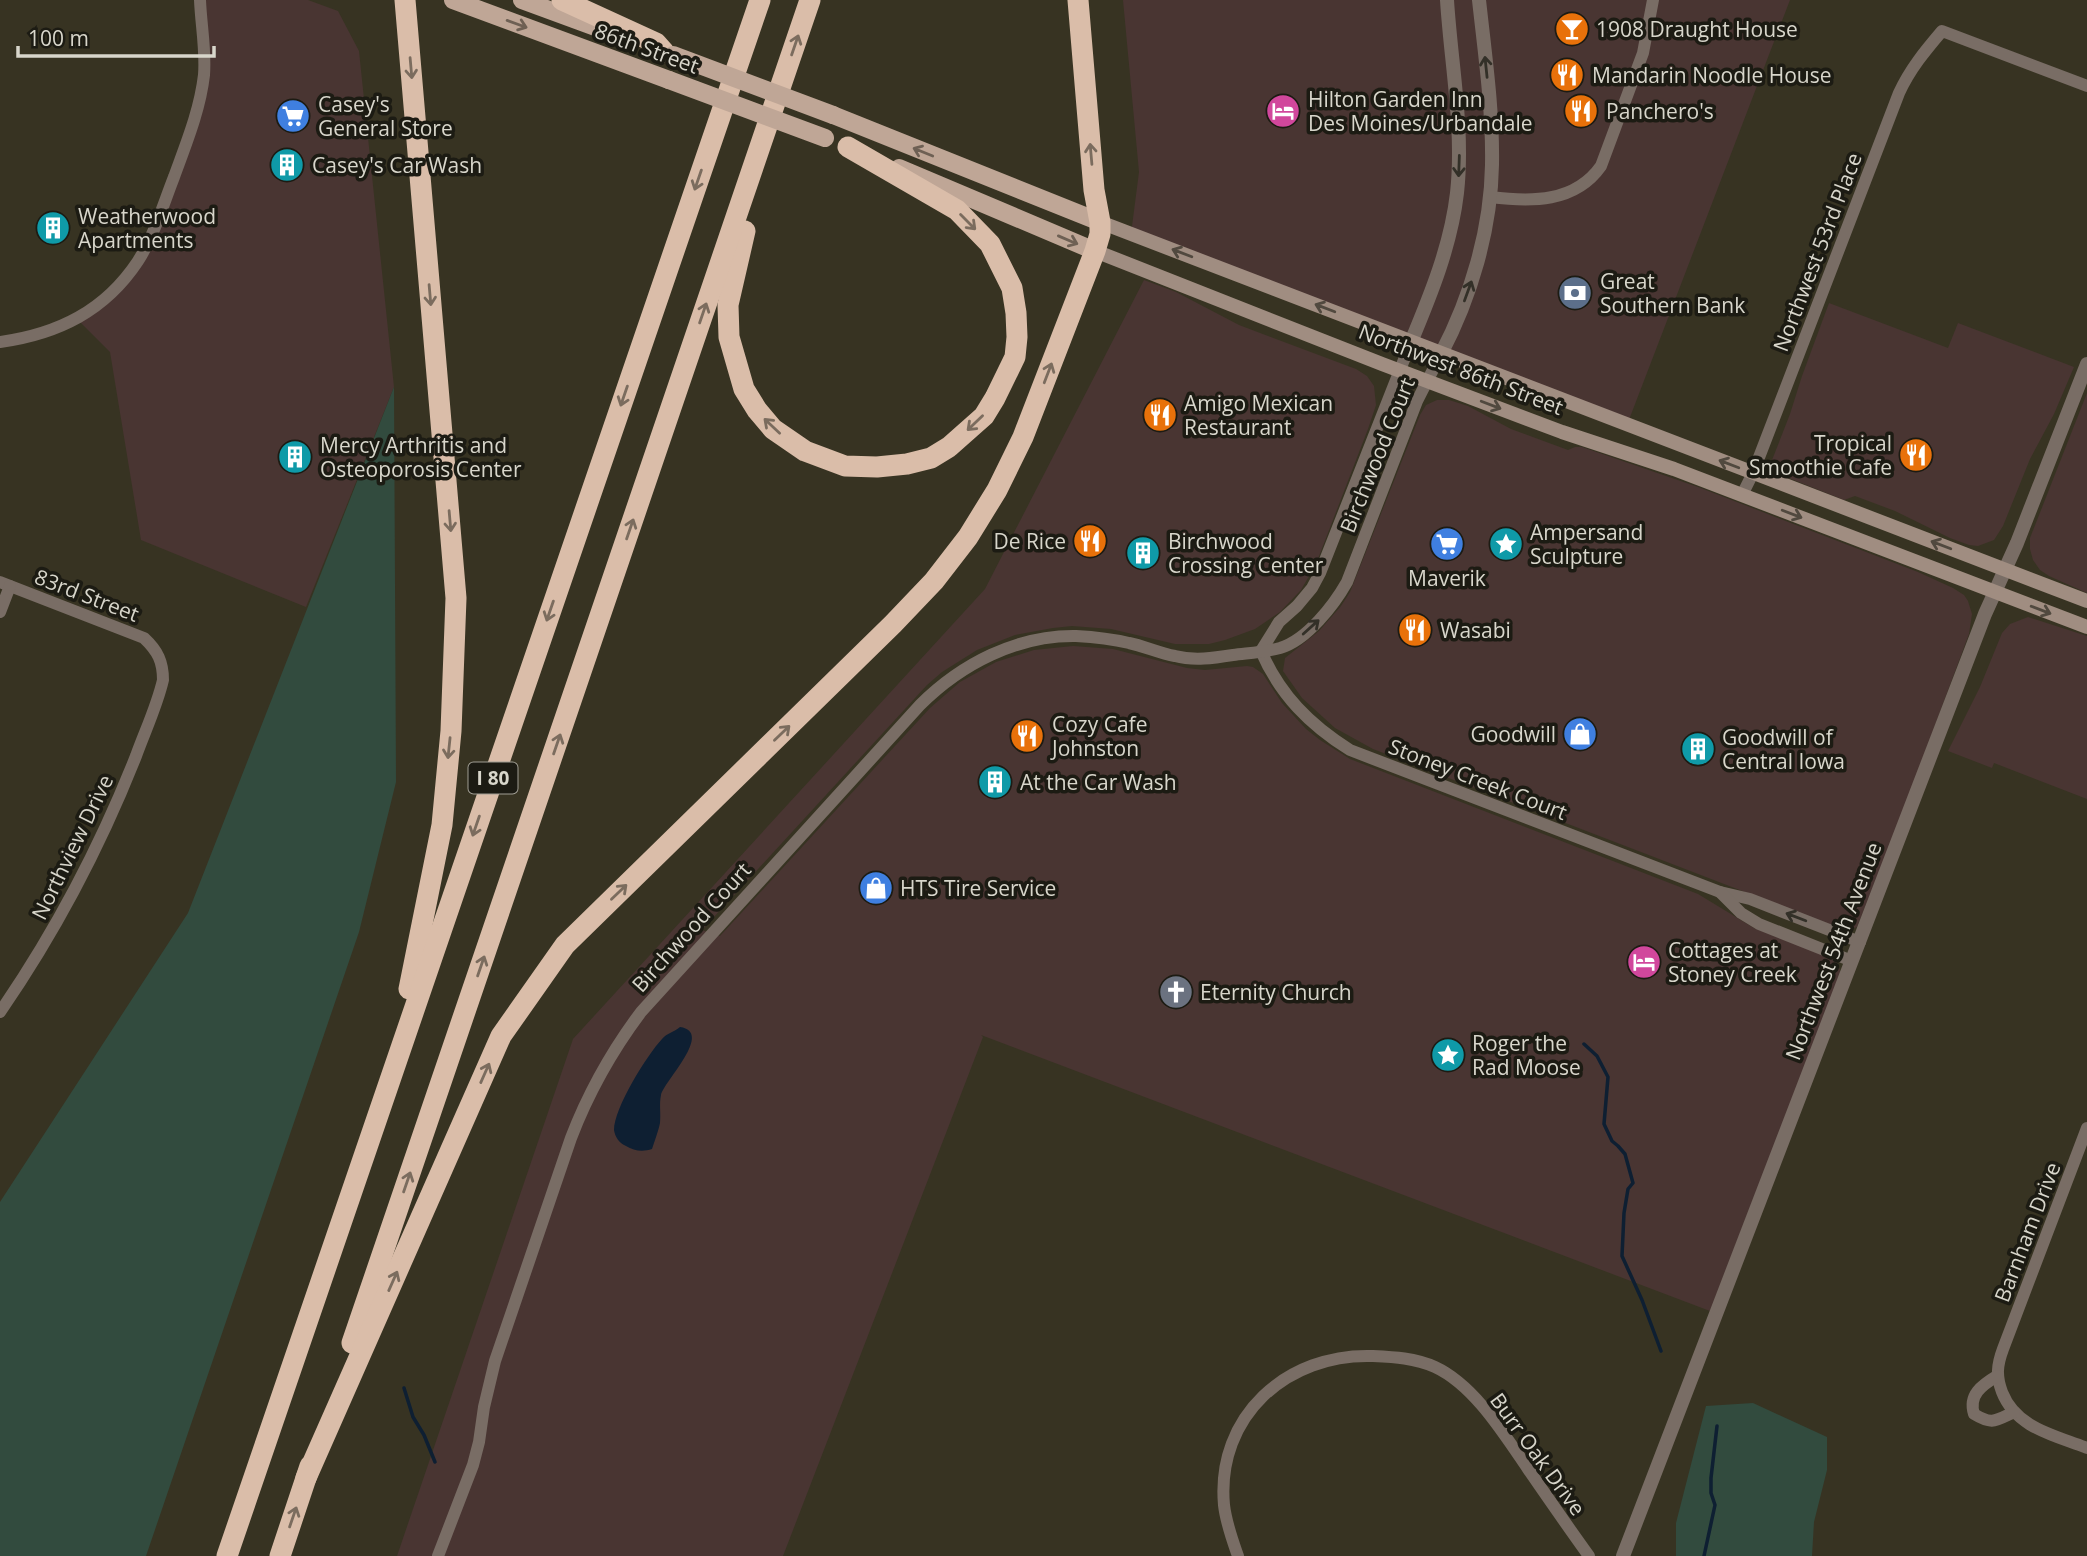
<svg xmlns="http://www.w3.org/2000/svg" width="2087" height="1556" font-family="'Open Sans',sans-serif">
	<rect width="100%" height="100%" fill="#373322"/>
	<!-- commercial -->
	<g fill="#493532">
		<polygon points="200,0 308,0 338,11 359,51 394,387 306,607 141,540 110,352 76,318 139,260 201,94"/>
		<polygon points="1123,0 1790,0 1627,425 1131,234 1139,172"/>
		<polygon points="1144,280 1176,292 1239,325 1356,369 1367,376 1374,386 1376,405 1368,429 1316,564 1301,590 1280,612 1255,629 1225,640 1209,644 1175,644 1111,629 1072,626 1053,628 1015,635 977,650 942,672 927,685 702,930 720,936 930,708 960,682 996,662 1034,650 1073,646 1113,649 1187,668 1205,670 1247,666 1253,667 1263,674 1282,703 1306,729 1320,740 1350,759 1698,894 1754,928 1833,959 1837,962 1840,970 1840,975 1710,1311 981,1035 983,1037 783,1556 397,1556 573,1039 985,589"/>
		<polygon points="1829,303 1948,348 1958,323 2074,367 2054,414 2030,459 2003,526 1994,540 1978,546 1969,545 1950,538 1895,511 1855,496 1844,500 1781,475 1774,469 1772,460 1774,455 1790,414 1802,376"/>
		<polygon points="2087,393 2087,593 2049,576 2040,570 2033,560 2030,549 2030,538"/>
		<polygon points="1437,400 1449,400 1468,406 1511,429 1568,450 1575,447 1582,447 1698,487 1918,572 1953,588 1964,595 1968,601 1972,614 1969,634 1899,822 1857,927 1850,930 1841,929 1373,749 1335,728 1302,698 1283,671 1285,658 1319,631 1341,606 1350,592 1420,415 1426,405"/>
		<polygon points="2028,617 2087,636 2087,799 1994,763 1992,768 1948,751 1980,687 2002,633 2010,624"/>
	</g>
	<!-- green -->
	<g fill="#324b3e">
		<polygon points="394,387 396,782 359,932 146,1556 0,1556 0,1202 188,913"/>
		<polygon points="1753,1403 1827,1437 1827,1470 1814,1522 1812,1556 1676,1556 1676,1523 1706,1406"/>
	</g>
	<!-- water -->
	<path fill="#0e1f32" d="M680,1027c34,5 -15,53 -19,68 -2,9 0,18 -1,28 -1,6 -6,20 -8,26 -9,3 -18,2 -26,-3 -7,-3 -11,-9 -12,-16 0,-22 33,-75 48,-91 5,-6 12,-7 18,-12z"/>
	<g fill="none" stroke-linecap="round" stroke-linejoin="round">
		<!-- stream -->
		<g stroke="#0e1f32" stroke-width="3.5">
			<polyline points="1584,1044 1597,1056 1608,1077 1604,1124 1612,1141 1618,1146 1625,1154 1633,1183 1628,1189 1624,1213 1622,1256 1642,1300 1661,1351"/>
			<polyline points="404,1388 413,1417 424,1435 435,1462"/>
			<polyline points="1704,1556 1715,1505 1711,1493 1711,1478 1717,1426"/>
		</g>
		<!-- minor -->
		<g stroke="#796d65" stroke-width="12">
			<path d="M1490,197c41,5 85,6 111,-31l42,-113 10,-53"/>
			<path d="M0,342c58,-8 105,-31 138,-81 16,-25 25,-56 36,-84 12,-33 26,-67 30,-102 2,-25 -3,-50 -4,-75"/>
			<path d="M1742,495l11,-22 146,-380c11,-24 26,-42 43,-62l145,55"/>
			<path d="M0,582l144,56c14,13 19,24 19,42 -6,26 -18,51 -27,76 -36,91 -80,175 -136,256"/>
			<polyline points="0,612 10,586"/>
			<path d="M1261,651c19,44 49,74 89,99l370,142 30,7 110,43"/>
			<polyline points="1261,651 1279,622 1297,606 1312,588 1320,573 1411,342"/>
			<polyline points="1720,892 1741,913 1759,924 1852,961"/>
			<path d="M2087,1128l-84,221c-6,16 -7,27 -1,43 14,36 52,43 85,56"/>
			<path d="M1997,1376c-15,9 -29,19 -23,38 18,11 21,7 40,-2"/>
			<path d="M438,1556l35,-91 6,-23 5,-35 11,-46 76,-223c18,-47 40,-86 70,-126l279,-307c41,-41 97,-70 156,-69 18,1 36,3 53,7 15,3 30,10 46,13 19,5 39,2 58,-1 15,-2 32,-3 47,-7 27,-8 54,-43 67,-66l70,-181 24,-47"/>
			<path d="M1238,1556c-6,-17 -12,-33 -14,-51 -8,-89 63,-152 149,-149 21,1 42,2 62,11 39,18 69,67 93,102 20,29 40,58 61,87"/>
		</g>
		<!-- tertiary -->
		<g stroke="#796d65" stroke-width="14">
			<path d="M1411,342c20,-48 40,-97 46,-149 7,-64 -6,-129 -10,-193"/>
			<path d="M1441,354c30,-57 50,-125 51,-189 1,-55 -7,-110 -13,-165"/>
			<polyline points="1623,1556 1985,614 2017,543 2087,364"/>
		</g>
		<!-- secondary -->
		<g stroke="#a08d81" stroke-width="14">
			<polyline points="1100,222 2087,601"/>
			<polyline points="1095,251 1382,364 1562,432 1674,469 2087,627"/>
		</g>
		<!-- primary -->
		<g stroke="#bfa696" stroke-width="18">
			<polyline points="453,0 669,80"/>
			<polyline points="522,0 620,36"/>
			<polyline points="833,115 1100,222"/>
			<polyline points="899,168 1095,251"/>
		</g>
		<!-- motorway -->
		<g stroke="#dabda9" stroke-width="21">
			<polyline points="405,0 456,598 451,731 442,825 409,989"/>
			<polyline points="562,0 656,43 664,52"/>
			<polyline points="745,231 728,305 729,337 744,389 757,410 773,429 805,451 845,466 877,467 907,464 931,458 949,447 984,416 995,398 1015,357 1017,337 1016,313 1012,288 990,244 957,210 848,147"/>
			<polyline points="352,1343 810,0"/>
			<polyline points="306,1478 501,1036 565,945 893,624 934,581 968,537 997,490 1023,437 1095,251 1100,234 1100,222 1094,190 1078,0"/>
			<polyline points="227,1556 760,0"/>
			<polyline points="280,1556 310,1466"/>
		</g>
		<!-- primary-bridge -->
		<g stroke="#bfa696" stroke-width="18">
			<polyline points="673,55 833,115"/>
			<polyline points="669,80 825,138"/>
		</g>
	</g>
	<!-- one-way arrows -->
	<defs><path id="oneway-shaft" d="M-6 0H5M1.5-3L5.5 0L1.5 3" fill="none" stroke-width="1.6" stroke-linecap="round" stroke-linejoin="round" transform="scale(1.75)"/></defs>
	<g stroke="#6e6054">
		<use href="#oneway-shaft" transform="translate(517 24) rotate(20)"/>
		<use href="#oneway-shaft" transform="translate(923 152) rotate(-158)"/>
		<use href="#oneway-shaft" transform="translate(1068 240) rotate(23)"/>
	</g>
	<g stroke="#7b6c5e">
		<use href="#oneway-shaft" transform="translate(795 45) rotate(-71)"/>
		<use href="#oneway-shaft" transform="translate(411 68) rotate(85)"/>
		<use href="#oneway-shaft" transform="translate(1091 154) rotate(-95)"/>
		<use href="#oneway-shaft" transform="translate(698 180) rotate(109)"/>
		<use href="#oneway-shaft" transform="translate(968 222) rotate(45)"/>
		<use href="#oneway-shaft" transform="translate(430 295) rotate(85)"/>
		<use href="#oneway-shaft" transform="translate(703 313) rotate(-71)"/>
		<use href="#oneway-shaft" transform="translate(1048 373) rotate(-69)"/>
		<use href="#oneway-shaft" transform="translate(624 396) rotate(109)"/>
		<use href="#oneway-shaft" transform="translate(975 423) rotate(136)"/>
		<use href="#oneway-shaft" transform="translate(772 426) rotate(-137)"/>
		<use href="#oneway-shaft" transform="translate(450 521) rotate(85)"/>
		<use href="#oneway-shaft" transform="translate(630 529) rotate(-71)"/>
		<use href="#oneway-shaft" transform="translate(550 611) rotate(109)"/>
		<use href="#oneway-shaft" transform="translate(782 733) rotate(-44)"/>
		<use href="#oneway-shaft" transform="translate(557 744) rotate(-71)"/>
		<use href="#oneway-shaft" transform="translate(449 748) rotate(96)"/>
		<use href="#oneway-shaft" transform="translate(476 826) rotate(109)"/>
		<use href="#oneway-shaft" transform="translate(619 892) rotate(-44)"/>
		<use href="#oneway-shaft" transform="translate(481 966) rotate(-71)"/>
		<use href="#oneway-shaft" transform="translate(485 1073) rotate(-66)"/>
		<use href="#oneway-shaft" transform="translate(407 1182) rotate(-71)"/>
		<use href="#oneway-shaft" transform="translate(393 1281) rotate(-66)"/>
		<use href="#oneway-shaft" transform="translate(293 1517) rotate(-71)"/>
	</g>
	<g stroke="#333028">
		<use href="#oneway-shaft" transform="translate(1486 67) rotate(-96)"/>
		<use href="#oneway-shaft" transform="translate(1459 166) rotate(92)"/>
		<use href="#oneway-shaft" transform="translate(1468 291) rotate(-70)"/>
		<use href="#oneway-shaft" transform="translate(1311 627) rotate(-42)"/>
		<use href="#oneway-shaft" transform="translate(1796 917) rotate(-159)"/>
	</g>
	<g stroke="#51493f">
		<use href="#oneway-shaft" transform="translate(1182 253) rotate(-159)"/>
		<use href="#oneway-shaft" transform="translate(1325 308) rotate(-159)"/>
		<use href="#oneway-shaft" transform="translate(1491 405) rotate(21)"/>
		<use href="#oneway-shaft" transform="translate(1729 464) rotate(-159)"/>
		<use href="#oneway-shaft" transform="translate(1792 514) rotate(21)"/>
		<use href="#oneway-shaft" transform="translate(1941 545) rotate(-159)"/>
		<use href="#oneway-shaft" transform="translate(2041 610) rotate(21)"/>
	</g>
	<!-- icons -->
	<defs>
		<g id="bar-disc" transform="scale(1.75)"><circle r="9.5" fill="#e8710a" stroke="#1c1b13"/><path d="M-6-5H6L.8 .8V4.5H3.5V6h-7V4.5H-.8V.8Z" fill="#fff"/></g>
		<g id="restaurant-disc" transform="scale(1.75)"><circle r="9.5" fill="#e8710a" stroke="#1c1b13"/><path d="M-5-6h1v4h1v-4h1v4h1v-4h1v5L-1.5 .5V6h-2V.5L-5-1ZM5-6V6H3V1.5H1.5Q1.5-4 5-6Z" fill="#fff"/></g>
		<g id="hotel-disc" transform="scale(1.75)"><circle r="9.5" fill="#d1479c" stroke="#1c1b13"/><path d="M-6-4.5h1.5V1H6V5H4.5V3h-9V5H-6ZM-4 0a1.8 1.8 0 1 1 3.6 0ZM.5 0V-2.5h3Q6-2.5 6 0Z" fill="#fff"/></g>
		<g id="supermarket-disc" transform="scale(1.75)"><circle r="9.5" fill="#3f7fe0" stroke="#1c1b13"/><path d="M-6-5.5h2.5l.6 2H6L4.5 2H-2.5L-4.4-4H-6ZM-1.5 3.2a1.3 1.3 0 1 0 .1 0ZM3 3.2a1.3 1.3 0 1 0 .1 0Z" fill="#fff"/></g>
		<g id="building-disc" transform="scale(1.75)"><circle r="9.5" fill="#0f9aa8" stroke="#1c1b13"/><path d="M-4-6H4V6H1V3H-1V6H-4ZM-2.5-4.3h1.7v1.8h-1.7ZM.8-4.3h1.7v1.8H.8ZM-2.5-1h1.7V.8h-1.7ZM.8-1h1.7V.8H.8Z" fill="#fff"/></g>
		<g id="bank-disc" transform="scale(1.75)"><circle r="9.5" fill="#5c6f8a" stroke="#1c1b13"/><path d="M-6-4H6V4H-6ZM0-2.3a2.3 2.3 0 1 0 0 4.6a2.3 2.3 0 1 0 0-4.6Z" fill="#fff"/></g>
		<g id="sight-disc" transform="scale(1.75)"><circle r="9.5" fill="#0f9aa8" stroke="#1c1b13"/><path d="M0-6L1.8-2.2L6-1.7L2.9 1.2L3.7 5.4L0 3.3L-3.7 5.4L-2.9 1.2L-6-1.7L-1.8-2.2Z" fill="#fff"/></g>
		<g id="shop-disc" transform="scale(1.75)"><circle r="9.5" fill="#3f7fe0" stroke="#1c1b13"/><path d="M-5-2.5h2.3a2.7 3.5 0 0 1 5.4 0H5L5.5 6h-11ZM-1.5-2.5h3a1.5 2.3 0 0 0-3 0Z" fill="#fff"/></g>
		<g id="church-disc" transform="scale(1.75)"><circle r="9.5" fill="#6b7280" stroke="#1c1b13"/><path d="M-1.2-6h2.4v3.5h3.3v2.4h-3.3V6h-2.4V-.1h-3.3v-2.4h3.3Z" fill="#fff"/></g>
	</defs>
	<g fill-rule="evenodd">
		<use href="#bar-disc" x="1572" y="29"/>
		<use href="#restaurant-disc" x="1567" y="75"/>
		<use href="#hotel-disc" x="1283" y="111"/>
		<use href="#restaurant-disc" x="1581" y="111"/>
		<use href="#supermarket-disc" x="293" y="116"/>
		<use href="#building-disc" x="287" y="165"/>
		<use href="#building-disc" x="53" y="228"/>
		<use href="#bank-disc" x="1575" y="293"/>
		<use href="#restaurant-disc" x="1160" y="415"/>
		<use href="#restaurant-disc" x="1916" y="455"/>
		<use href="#building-disc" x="295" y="457"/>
		<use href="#restaurant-disc" x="1090" y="541"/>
		<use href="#supermarket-disc" x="1447" y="544"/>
		<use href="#sight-disc" x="1506" y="544"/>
		<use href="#building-disc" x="1143" y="553"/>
		<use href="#restaurant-disc" x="1415" y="630"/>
		<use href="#shop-disc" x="1580" y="734"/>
		<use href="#restaurant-disc" x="1027" y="736"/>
		<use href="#building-disc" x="1698" y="749"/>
		<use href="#building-disc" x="995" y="782"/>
		<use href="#shop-disc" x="876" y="888"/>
		<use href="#hotel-disc" x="1644" y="962"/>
		<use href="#church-disc" x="1176" y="992"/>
		<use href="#sight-disc" x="1448" y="1055"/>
	</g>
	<g text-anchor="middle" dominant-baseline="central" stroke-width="7" stroke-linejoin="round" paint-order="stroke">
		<!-- shield labels -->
		<rect fill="#1c1b13" stroke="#a09e94" stroke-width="2" x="468.5" y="762.5" width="49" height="31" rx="5"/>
		<g font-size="19" font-weight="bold" fill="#d8d6cb">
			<text x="493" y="778">I 80</text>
		</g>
		<!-- poi labels -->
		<g font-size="21" fill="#d8d6cb" stroke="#1c1b13" text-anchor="start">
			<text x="1596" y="29">1908 Draught House</text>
			<text x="1592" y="75">Mandarin Noodle House</text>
			<text x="1308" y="99">Hilton Garden Inn<tspan x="1308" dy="24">Des Moines/Urbandale</tspan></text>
			<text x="318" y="104">Casey's<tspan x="318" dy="24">General Store</tspan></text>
			<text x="1606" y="111">Panchero's</text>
			<text x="312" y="165">Casey's Car Wash</text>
			<text x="78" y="216">Weatherwood<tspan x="78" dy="24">Apartments</tspan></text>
			<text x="1600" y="281">Great<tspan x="1600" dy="24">Southern Bank</tspan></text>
			<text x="1184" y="403">Amigo Mexican<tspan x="1184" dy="24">Restaurant</tspan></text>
			<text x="1892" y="443" text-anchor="end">Tropical<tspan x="1892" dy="24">Smoothie Cafe</tspan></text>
			<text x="320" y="445">Mercy Arthritis and<tspan x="320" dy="24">Osteoporosis Center</tspan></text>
			<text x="1530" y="532">Ampersand<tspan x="1530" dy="24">Sculpture</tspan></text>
			<text x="1066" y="541" text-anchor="end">De Rice</text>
			<text x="1168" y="541">Birchwood<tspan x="1168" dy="24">Crossing Center</tspan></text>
			<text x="1447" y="578" text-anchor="middle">Maverik</text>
			<text x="1440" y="630">Wasabi</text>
			<text x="1052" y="724">Cozy Cafe<tspan x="1052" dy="24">Johnston</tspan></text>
			<text x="1556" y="734" text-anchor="end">Goodwill</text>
			<text x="1722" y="737">Goodwill of<tspan x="1722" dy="24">Central Iowa</tspan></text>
			<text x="1020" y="782">At the Car Wash</text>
			<text x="900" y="888">HTS Tire Service</text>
			<text x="1668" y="950">Cottages at<tspan x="1668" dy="24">Stoney Creek</tspan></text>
			<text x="1200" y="992">Eternity Church</text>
			<text x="1472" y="1043">Roger the<tspan x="1472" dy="24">Rad Moose</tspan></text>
		</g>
		<!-- street labels -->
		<g font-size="21" fill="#d8d6cb" stroke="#1c1b13">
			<text transform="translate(647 48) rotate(20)">86th Street</text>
			<text transform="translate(1817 252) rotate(-69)">Northwest 53rd Place</text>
			<text transform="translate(1461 369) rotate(21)">Northwest 86th Street</text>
			<text transform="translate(1377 455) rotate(-68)">Birchwood Court</text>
			<text transform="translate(87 595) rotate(21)">83rd Street</text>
			<text transform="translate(1478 779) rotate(21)">Stoney Creek Court</text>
			<text transform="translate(72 847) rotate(-64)">Northview Drive</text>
			<text transform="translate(691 927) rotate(-48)">Birchwood Court</text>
			<text transform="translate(1833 951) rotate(-69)">Northwest 54th Avenue</text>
			<text transform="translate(2027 1232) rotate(-69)">Barnham Drive</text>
			<text transform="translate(1538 1454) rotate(54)">Burr Oak Drive</text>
		</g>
	</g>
	<!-- scale -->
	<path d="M18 46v10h196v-10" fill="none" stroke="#d8d6cb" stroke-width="3.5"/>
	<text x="28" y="46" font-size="21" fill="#d8d6cb" stroke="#1c1b13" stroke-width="5" paint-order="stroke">100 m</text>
</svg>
